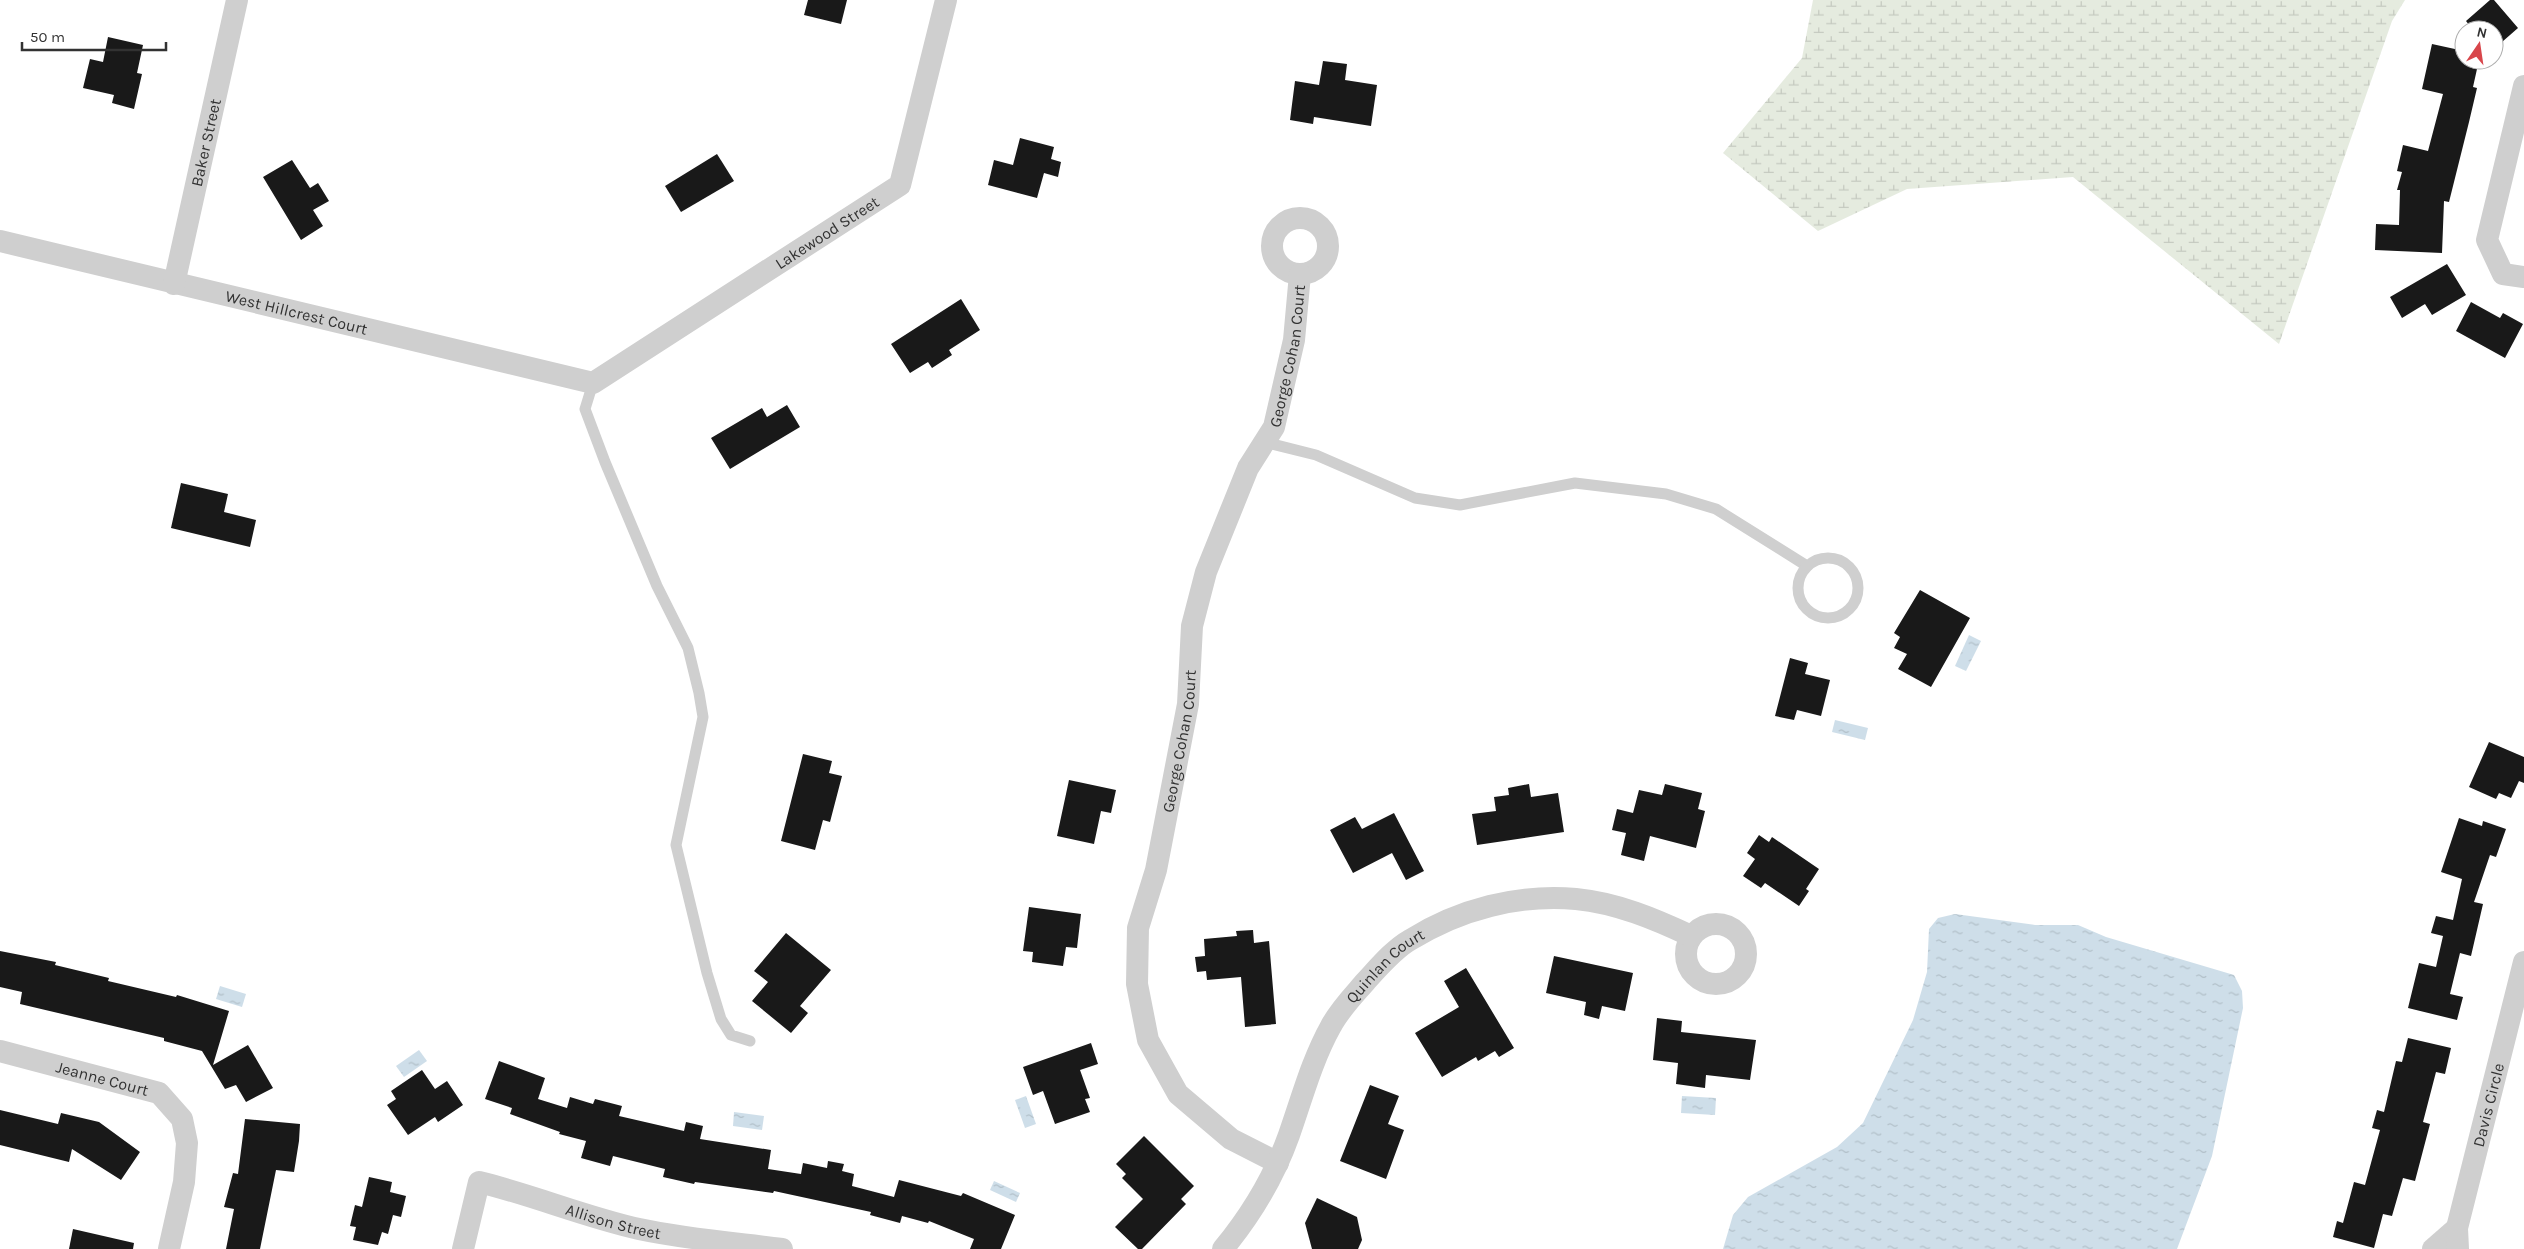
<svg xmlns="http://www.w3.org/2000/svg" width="2524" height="1249" font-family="Karla,sans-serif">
	<defs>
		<pattern id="wetland-marsh" width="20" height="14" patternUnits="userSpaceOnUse" patternTransform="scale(1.25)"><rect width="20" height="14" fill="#e5ebdf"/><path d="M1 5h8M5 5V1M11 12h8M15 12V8" fill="none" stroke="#c5cac0"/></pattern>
		<pattern id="water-ripples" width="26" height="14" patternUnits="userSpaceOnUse" patternTransform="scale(1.25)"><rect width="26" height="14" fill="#cedee9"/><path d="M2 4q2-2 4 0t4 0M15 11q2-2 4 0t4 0" fill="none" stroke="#b1bfc8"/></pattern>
	</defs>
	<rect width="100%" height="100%" fill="#fff"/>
	<!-- wetland -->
	<polygon fill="url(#wetland-marsh)" points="1813,0 2405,0 2392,21 2279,344 2073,177 1907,189 1818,231 1723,153 1802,58"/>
	<!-- water -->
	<g fill="url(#water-ripples)">
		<polygon points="1969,635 1981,641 1966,671 1955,666"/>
		<polygon points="1835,720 1868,728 1865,740 1832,732"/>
		<polygon points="1955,914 2035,925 2078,925 2106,937 2234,975 2242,991 2243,1008 2212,1156 2177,1249 1723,1249 1733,1215 1748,1197 1837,1147 1863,1123 1913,1020 1927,972 1929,929 1938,918"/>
		<polygon points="220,986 246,994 242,1007 216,999"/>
		<polygon points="419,1050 427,1061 404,1077 396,1066"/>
		<polygon points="1026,1096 1036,1124 1025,1128 1015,1100"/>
		<polygon points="1682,1096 1716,1098 1715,1115 1681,1113"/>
		<polygon points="734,1112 764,1116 762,1130 733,1126"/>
		<polygon points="994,1181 1020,1193 1016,1202 990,1190"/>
	</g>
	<!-- building -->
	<g fill="#191919">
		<polygon points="808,0 847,0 841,24 804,15"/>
		<polygon points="2490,0 2494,0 2518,28 2502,42 2494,30 2473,30 2466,21"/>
		<polygon points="108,37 143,45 137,73 142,74 134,109 112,103 114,95 83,88 90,59 103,62"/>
		<polygon points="2432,44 2464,51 2464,60 2479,60 2473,87 2477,88 2469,122 2449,202 2444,201 2442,253 2375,250 2376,224 2399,225 2400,190 2397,190 2402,172 2397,171 2403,145 2428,151 2443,94 2422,89"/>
		<polygon points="1323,61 1347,64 1345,80 1377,85 1371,126 1314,117 1313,124 1290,120 1295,81 1319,85"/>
		<polygon points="1020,138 1054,147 1051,159 1061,162 1058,177 1044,173 1037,198 988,185 994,160 1013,165"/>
		<polygon points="717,154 734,181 681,212 665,186"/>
		<polygon points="292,160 310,188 318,183 329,201 313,210 323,226 301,240 263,177"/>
		<polygon points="2447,264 2466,295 2432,315 2425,304 2402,318 2390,297"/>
		<polygon points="961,299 980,330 949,350 952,355 932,368 928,362 910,373 891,344"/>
		<polygon points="2471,302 2500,318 2503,313 2523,324 2505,358 2456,331"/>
		<polygon points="787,405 800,427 730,469 711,438 762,408 767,417"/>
		<polygon points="181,483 228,494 224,512 256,520 250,547 171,528"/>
		<polygon points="1920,590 1970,618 1931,687 1898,669 1907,654 1894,648 1900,637 1894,633"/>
		<polygon points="1790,658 1808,663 1805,674 1830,680 1821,716 1797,710 1794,720 1775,716"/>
		<polygon points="2489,742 2524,757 2524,783 2519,781 2511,798 2499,793 2496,799 2469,787"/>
		<polygon points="803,754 832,761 829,773 842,776 830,822 823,820 815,850 781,841"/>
		<polygon points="1069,780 1116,790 1111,813 1101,811 1094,844 1057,836"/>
		<polygon points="1529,784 1531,797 1558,793 1564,832 1477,845 1472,814 1496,811 1494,797 1509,795 1508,788"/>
		<polygon points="1665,784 1702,793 1698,809 1705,811 1696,848 1650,836 1644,861 1621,855 1626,833 1612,830 1617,809 1633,813 1639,790 1662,795"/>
		<polygon points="1394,813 1424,871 1406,880 1392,853 1353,873 1330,830 1355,817 1362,829"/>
		<polygon points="2459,818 2482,826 2483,821 2506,829 2496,857 2490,855 2474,902 2483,904 2471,956 2460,953 2450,994 2463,997 2457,1020 2408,1008 2419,963 2436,967 2443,936 2431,933 2436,916 2453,920 2462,879 2441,872"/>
		<polygon points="1759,835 1769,842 1772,837 1819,869 1806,889 1809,891 1799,906 1765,883 1761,888 1743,876 1755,859 1747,853"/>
		<polygon points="1029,907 1081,914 1077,948 1066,947 1063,966 1032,962 1033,952 1023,951"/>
		<polygon points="1253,930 1254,943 1269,941 1276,1024 1245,1027 1241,977 1207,980 1206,971 1197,972 1195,957 1205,956 1204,939 1237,936 1236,931"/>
		<polygon points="786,933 831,970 800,1006 808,1013 791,1033 752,1001 768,982 754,971"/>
		<polygon points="0,951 56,962 55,965 109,978 108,981 176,997 177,995 229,1011 213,1065 248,1045 273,1088 246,1102 236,1085 225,1089 202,1051 164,1041 164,1038 20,1004 22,992 0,987"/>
		<polygon points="1554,956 1633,973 1625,1011 1602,1006 1599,1019 1584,1015 1586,1002 1546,993"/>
		<polygon points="1466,968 1514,1048 1499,1057 1495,1051 1478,1061 1476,1057 1442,1077 1415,1033 1459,1007 1444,981"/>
		<polygon points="1657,1018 1682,1021 1681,1032 1756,1040 1750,1080 1706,1075 1705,1088 1676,1084 1678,1063 1653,1060"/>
		<polygon points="2408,1038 2451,1048 2445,1074 2436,1072 2423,1122 2430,1124 2415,1181 2403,1178 2392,1216 2383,1214 2374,1248 2333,1237 2337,1221 2343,1223 2354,1182 2365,1185 2380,1130 2372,1128 2377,1110 2384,1112 2396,1061 2402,1062"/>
		<polygon points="1091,1043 1098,1064 1080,1070 1090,1098 1085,1099 1090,1112 1055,1124 1043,1091 1033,1095 1023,1067"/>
		<polygon points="499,1061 545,1078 538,1099 567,1108 570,1097 593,1104 595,1099 622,1106 619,1116 684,1131 686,1122 703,1126 700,1139 771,1150 768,1169 801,1174 803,1163 827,1168 828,1161 844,1164 842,1171 854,1174 852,1186 894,1197 899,1180 961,1196 963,1193 1015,1215 1001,1249 970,1249 974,1239 929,1221 928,1223 902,1216 900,1223 870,1215 871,1212 774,1191 773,1193 695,1182 694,1184 663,1177 665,1169 613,1156 610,1166 581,1158 586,1141 559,1134 560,1132 510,1114 512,1108 485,1099"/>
		<polygon points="422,1070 435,1089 447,1081 463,1105 438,1122 435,1117 408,1135 387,1105 396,1099 391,1091"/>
		<polygon points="1370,1085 1399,1096 1388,1124 1404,1130 1386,1179 1340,1161"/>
		<polygon points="0,1110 58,1124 61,1113 99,1122 140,1152 121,1180 72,1149 69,1162 0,1145"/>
		<polygon points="245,1119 300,1124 299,1141 294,1172 276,1170 260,1249 226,1249 234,1209 224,1207 233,1173 238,1174"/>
		<polygon points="1144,1136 1194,1186 1181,1199 1186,1204 1142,1249 1138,1249 1115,1227 1143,1199 1122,1178 1126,1174 1116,1164"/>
		<polygon points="369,1177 392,1182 390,1192 406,1196 401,1217 393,1215 388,1234 382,1232 378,1245 353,1240 356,1227 350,1226 355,1205 362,1207"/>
		<polygon points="1317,1198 1357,1217 1362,1240 1358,1249 1312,1249 1305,1223"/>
		<polygon points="73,1229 134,1243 133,1249 69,1249"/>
	</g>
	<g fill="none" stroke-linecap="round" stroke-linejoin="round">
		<!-- lane -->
		<g stroke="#cfcfcf" stroke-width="11">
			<polyline points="593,383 585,409 605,462 657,586 688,648 699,693 703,717 676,845 707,973 721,1019 731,1035 750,1041"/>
			<polyline points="1264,442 1316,455 1415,498 1460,505 1575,483 1666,494 1716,509 1807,566"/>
			<circle cx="1828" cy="588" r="30"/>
		</g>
		<!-- street -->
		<g stroke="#cfcfcf" stroke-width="22">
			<polyline points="2524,86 2487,240 2503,274 2524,277"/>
			<circle cx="1300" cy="246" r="28"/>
			<path id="s1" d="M0,241l593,142 307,-198 46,-185"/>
			<path id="s2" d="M174,284l63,-284"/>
			<circle cx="1716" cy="954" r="30"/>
			<path id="s3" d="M0,1051l159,42 23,26 5,24 -3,39 -15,67"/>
			<path id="s4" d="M1278,1163l-47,-24 -53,-45 -30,-54 -11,-56 1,-56 18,-58 32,-166 4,-78 14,-54 42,-104 26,-41 20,-87 6,-66"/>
			<path id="s5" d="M463,1249l16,-67c54,13 106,35 160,47 47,10 96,14 143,20"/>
			<path id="s6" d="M1223,1249c28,-34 51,-72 66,-114 13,-37 23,-75 42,-109 9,-17 23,-31 35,-45 13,-14 28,-32 44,-41 50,-31 108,-46 166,-41 41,4 79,20 115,37"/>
			<polyline points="2433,1249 2457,1228"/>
			<path id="s7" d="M2458,1249l-1,-21 67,-266"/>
		</g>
	</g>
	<g text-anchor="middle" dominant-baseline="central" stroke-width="5" stroke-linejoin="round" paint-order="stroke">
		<!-- street labels -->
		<g font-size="16" fill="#323232" stroke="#fff">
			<text stroke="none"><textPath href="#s2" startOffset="145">Baker Street</textPath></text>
			<text stroke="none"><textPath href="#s1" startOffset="888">Lakewood Street</textPath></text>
			<text stroke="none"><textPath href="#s1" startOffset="305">West Hillcrest Court</textPath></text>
			<text stroke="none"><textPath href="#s4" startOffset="894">George Cohan Court</textPath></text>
			<text stroke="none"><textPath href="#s4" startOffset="489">George Cohan Court</textPath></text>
			<text stroke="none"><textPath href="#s6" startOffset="331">Quinlan Court</textPath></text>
			<text stroke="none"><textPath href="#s3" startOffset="106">Jeanne Court</textPath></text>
			<text stroke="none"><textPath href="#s7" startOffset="148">Davis Circle</textPath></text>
			<text stroke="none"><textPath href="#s5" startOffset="209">Allison Street</textPath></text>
		</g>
	</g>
	<!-- north arrow -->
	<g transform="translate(2479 45) rotate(13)"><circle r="24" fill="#ffffff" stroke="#adadad"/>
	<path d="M0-4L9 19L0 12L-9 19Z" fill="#d8464b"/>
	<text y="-8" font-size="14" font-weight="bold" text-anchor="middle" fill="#323232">N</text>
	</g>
	<!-- scale -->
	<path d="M22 42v8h144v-8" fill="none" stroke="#323232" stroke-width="2.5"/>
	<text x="30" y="42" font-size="15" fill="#323232" stroke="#ffffff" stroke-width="4" paint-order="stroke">50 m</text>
</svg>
